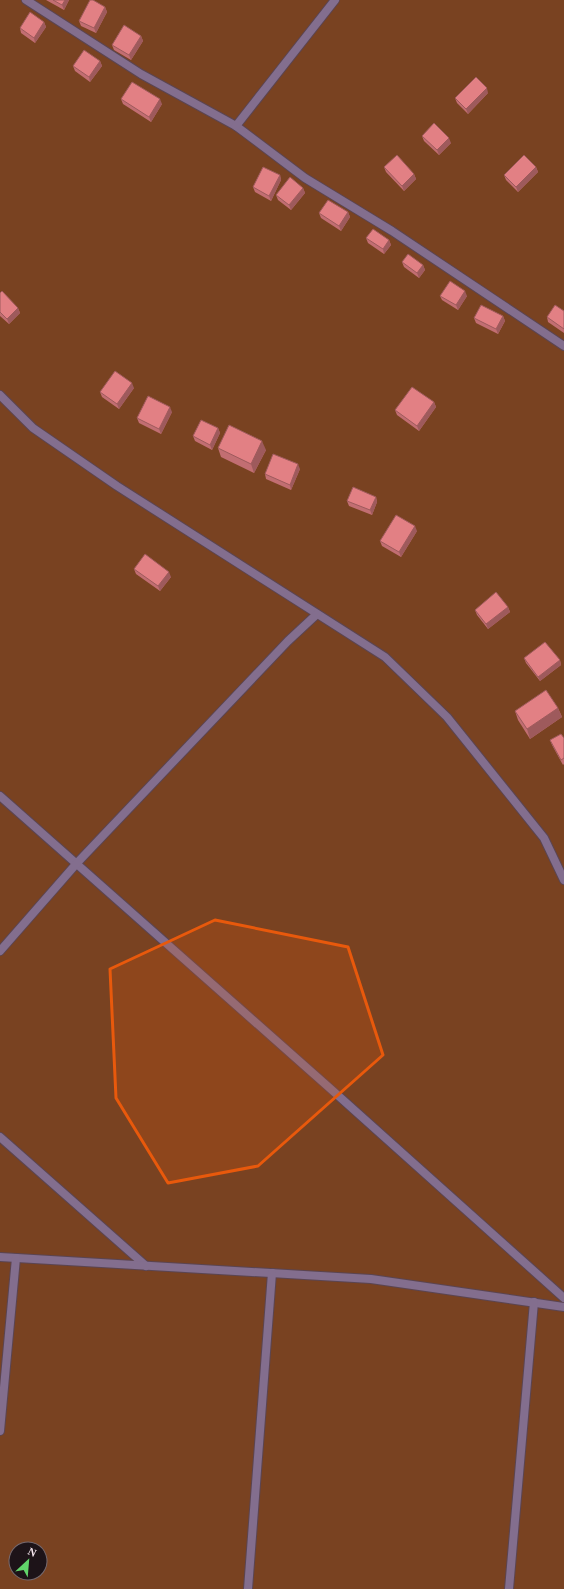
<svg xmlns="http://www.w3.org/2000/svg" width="564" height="1589" font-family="Georgia,serif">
	<rect width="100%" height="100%" fill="#3d2633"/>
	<!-- green -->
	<path fill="#794221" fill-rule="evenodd" d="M0,0h564v1589h-564zM16,1549h24v24h-24z"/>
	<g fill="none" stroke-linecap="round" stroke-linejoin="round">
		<!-- lane casing -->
		<g stroke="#5b4552" stroke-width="10">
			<g id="lane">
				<polyline points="26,0 141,74 236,126 305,178 392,231 564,346"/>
				<polyline points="0,395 33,428 117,486 385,657 447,717 544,838 564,880"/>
				<polyline points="0,796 333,1091 564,1298"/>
				<polyline points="0,951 77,863 288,641 317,614"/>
				<polyline points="0,1137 146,1266"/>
				<polyline points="0,1257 371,1279 564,1307"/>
				<polyline points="0,1431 16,1258"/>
				<polyline points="248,1589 272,1273"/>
				<polyline points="509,1589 534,1302"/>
			</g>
		</g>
		<!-- street casing -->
		<g stroke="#5b4552" stroke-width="10">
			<polyline id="street" points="236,126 335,0"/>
		</g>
		<!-- lane -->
		<use href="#lane" stroke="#836e8e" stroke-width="8"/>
		<!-- street -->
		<use href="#street" stroke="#836e8e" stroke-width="8"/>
	</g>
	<!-- wall -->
	<g fill="#c26e72">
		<polygon points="46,0 69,0 64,10"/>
		<polygon points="105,7 107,12 96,33 81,26 79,21"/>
		<polygon points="44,22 46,27 35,43 21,33 20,28"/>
		<polygon points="141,36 143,41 131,60 114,50 112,45"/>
		<polygon points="100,61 102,66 90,82 75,71 73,66"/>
		<polygon points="488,93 468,114 457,103 455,98"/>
		<polygon points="121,99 162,104 151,122 123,104"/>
		<polygon points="422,136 451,143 439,155 424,141"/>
		<polygon points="384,167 414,174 416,179 404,191 386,172"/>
		<polygon points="536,167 538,172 518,192 506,180 504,175"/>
		<polygon points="280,175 281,180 271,201 255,192 253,187"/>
		<polygon points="303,188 305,193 291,210 278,200 276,195"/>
		<polygon points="348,212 350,217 341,231 321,218 319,213"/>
		<polygon points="366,238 389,240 391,245 384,254 368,243"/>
		<polygon points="402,262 423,265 425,270 419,278 404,267"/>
		<polygon points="0,293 18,308 20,313 9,324 0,316"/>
		<polygon points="440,296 467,296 458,310 442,300"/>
		<polygon points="564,311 564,333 548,322 547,317"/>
		<polygon points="503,316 505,321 498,334 476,323 474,318"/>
		<polygon points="134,388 119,409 102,397 100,392"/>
		<polygon points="434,402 436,407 419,431 397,415 395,410"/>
		<polygon points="172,412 161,434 139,423 137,418"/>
		<polygon points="218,428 220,433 212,450 195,441 193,436"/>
		<polygon points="218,448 266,450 254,473 221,457"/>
		<polygon points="300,469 291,490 266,479 265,474"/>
		<polygon points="376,497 377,502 372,515 349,506 347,501"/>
		<polygon points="417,531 401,557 382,546 380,541"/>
		<polygon points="134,569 171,577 160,591 136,574"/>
		<polygon points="508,607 510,612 488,629 477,615 475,610"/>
		<polygon points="524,658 560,660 561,665 540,681 526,663"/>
		<polygon points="558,708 562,717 530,739 518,720 515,711"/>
		<polygon points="564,738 564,764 563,765 552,745 550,740"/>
	</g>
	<!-- shaded-wall -->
	<g fill="#9e5a5c">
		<polygon points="65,0 69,0 64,10 62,5"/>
		<polygon points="105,7 107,12 96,33 94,28"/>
		<polygon points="44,22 46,27 35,43 34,38"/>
		<polygon points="141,36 143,41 131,60 129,55"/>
		<polygon points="100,61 102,66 90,82 89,77"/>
		<polygon points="487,88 488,93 468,114 466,109"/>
		<polygon points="160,99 162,104 151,122 149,117"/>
		<polygon points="449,138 451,143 439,155 437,150"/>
		<polygon points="536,167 538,172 518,192 516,187"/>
		<polygon points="414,174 416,179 404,191 402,186"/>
		<polygon points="280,175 281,180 271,201 269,196"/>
		<polygon points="303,188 305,193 291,210 289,205"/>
		<polygon points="348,212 350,217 341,231 339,226"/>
		<polygon points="389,240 391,245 384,254 383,249"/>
		<polygon points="423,265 425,270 419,278 417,273"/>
		<polygon points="465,291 467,296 458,310 456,305"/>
		<polygon points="18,308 20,313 9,324 7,319"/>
		<polygon points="503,316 505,321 498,334 496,329"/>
		<polygon points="132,383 134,388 119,409 117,404"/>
		<polygon points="434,402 436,407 419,431 417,426"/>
		<polygon points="170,407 172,412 161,434 159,429"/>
		<polygon points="218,428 220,433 212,450 210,445"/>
		<polygon points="262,441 266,450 254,473 251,464"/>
		<polygon points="298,464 300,469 291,490 290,485"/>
		<polygon points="376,497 377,502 372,515 370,510"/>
		<polygon points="415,526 417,531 401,557 399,552"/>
		<polygon points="169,572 171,577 160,591 158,586"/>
		<polygon points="508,607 510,612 488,629 486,624"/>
		<polygon points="560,660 561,665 540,681 538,677"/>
		<polygon points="558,708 562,717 530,739 527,729"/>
	</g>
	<!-- building -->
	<g fill="#e28084" stroke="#9e5a5c">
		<polygon points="53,0 65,0 62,5"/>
		<polygon points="90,0 93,0 105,7 94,28 79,21"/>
		<polygon points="30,12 44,22 34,38 20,28"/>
		<polygon points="124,25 141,36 129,55 112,45"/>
		<polygon points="84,50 100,61 89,77 73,66"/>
		<polygon points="476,77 487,88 466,109 455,98"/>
		<polygon points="132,82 160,99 149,117 121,99"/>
		<polygon points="434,123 449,138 437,150 422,136"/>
		<polygon points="397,155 414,174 402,186 384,167"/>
		<polygon points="524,155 536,167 516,187 504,175"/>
		<polygon points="263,167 280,175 269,196 253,187"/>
		<polygon points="290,177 303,188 289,205 276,195"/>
		<polygon points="328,200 348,212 339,226 319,213"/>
		<polygon points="373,229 389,240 383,249 366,238"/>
		<polygon points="408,254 423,265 417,273 402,262"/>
		<polygon points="450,281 465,291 456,305 440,296"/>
		<polygon points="2,291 18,308 7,319 0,312 0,293"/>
		<polygon points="481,305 503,316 496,329 474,318"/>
		<polygon points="555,305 564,311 564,329 547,317"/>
		<polygon points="115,371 132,383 117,404 100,392"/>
		<polygon points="412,387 434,402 417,426 395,410"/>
		<polygon points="148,396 170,407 159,429 137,418"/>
		<polygon points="201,420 218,428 210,445 193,436"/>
		<polygon points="229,425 262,441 251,464 218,448"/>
		<polygon points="273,454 298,464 290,485 265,474"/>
		<polygon points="353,487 376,497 370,510 347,501"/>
		<polygon points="396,515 415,526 399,552 380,541"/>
		<polygon points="145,554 169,572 158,586 134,569"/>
		<polygon points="496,592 508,607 486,624 475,610"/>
		<polygon points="545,642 560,660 538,677 524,658"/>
		<polygon points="546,690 558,708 527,729 515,711"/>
		<polygon points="561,734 564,738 564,758 561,760 550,740"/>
	</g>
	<!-- marked area -->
	<path fill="#e8590c" fill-opacity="0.2" stroke="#e8590c" stroke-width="3" stroke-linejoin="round" d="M215,920l133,27 35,108 -125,111 -90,17 -52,-85 -6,-129z"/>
	<!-- north arrow -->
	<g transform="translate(28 1561) rotate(26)"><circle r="19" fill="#1d1318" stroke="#75696f"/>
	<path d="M0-3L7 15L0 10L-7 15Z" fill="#61d46a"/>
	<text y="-6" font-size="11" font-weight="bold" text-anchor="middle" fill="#faeaf2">N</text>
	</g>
</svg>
